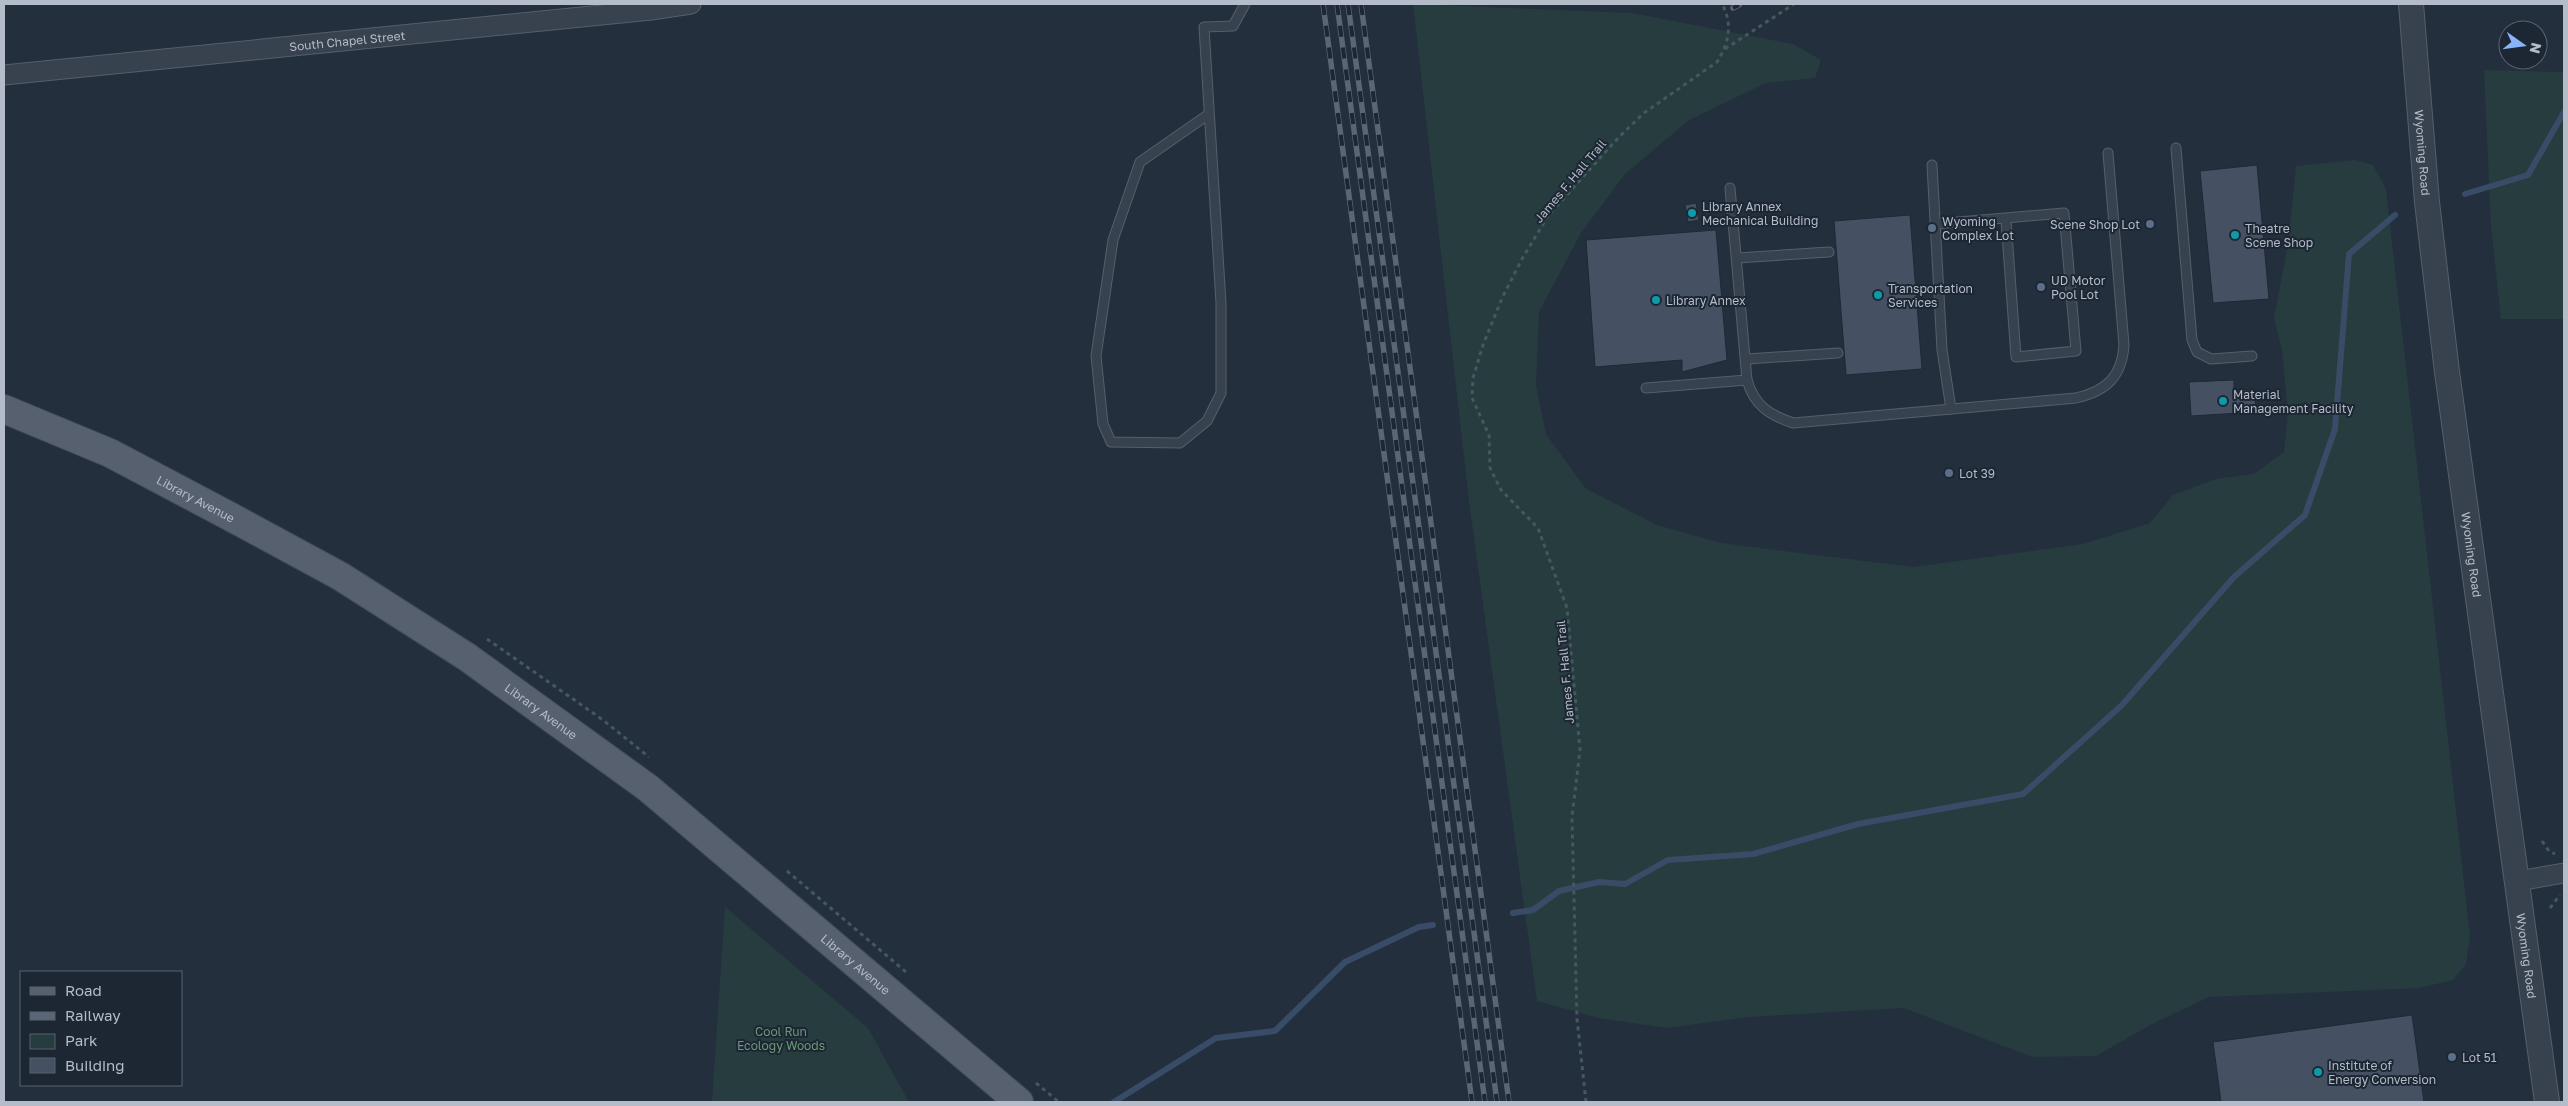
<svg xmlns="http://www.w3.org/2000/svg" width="2568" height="1106" font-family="'Golos Text',sans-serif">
	<rect width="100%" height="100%" fill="#242f3e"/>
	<!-- green -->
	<g fill="#263c3f">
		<polygon points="1413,4 1632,13 1793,44 1821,60 1815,78 1766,83 1689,120 1625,174 1581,233 1539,312 1536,385 1546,434 1585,488 1657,525 1721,543 1913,567 2083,544 2150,523 2173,495 2216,479 2254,474 2284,452 2288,413 2282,350 2274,318 2288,245 2296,166 2355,160 2373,165 2386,189 2470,936 2466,964 2453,980 2419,988 2209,997 2152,1024 2096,1056 2032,1057 1904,1008 1748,1017 1667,1028 1599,1018 1537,1001 1469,501"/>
		<polygon points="2484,70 2564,72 2564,319 2501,319 2491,226"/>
		<polygon points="725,907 868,1028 909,1102 712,1102"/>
	</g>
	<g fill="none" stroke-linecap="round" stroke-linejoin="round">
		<!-- stream -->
		<g stroke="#394c67" stroke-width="6">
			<polyline points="2465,194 2528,175 2564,112"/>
			<polyline points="1513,913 1533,910 1559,891 1599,882 1625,884 1668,860 1753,854 1858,824 2023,794 2122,705 2234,577 2305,515 2335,429 2349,254 2395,215"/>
			<polyline points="1114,1102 1216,1038 1275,1031 1345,962 1419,927 1433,925"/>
		</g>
	</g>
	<!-- building -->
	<g fill="#455162" stroke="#1f2835">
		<polygon points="2257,165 2269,299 2213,303 2200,171"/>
		<polygon points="1696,203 1699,220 1688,222 1685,205"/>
		<polygon points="1910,215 1922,369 1846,375 1834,221"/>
		<polygon points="1716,230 1727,360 1682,372 1682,360 1595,367 1586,240"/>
		<polygon points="2234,380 2234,390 2255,389 2256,412 2191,416 2189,382"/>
		<polygon points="2412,1015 2424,1102 2221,1102 2213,1042"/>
	</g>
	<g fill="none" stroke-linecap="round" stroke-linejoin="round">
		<!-- service casing -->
		<g stroke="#565f6c" stroke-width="11">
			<g id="service">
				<polyline points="1209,114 1140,162 1113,240 1096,356 1103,424 1111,442 1180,443 1207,421 1221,393 1221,303 1204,27 1233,26 1245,4"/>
				<polyline points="2176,148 2192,340 2197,352 2211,359 2252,356"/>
				<polyline points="1932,165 1942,350 1951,409"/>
				<path d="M1730,188l17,192c7,25 22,35 46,43l283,-25c31,-7 46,-22 48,-53l-16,-192"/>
				<polyline points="1935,224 2064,213 2076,351 2016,357 2006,220"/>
				<polyline points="1737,258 1829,252"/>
				<polyline points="1747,359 1838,353"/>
				<polyline points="1646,388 1747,380"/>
			</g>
		</g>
		<!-- minor casing -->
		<g stroke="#565f6c" stroke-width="21">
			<g id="minor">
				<path id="s1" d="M4,75l647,-65 40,-6"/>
				<polyline points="2518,881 2564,873"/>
			</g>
		</g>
		<!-- tertiary casing -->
		<g stroke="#565f6c" stroke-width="26">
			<g id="tertiary">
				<path id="s2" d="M2411,4l16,198 20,170 100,730"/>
			</g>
		</g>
		<!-- primary casing -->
		<g stroke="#414a57" stroke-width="30">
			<g id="primary">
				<path id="s3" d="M4,409l106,44 121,64 109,59 127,81 181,131 371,314"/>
			</g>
		</g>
		<!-- path -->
		<g stroke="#44595c" stroke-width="3" stroke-dasharray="4 4" stroke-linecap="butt">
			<polyline points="1725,49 1794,4"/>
			<polyline points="487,639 603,720 649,757"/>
			<polyline points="2542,841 2549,851 2555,854"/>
			<polyline points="787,871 906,972"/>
			<polyline points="2550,908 2560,895"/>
			<polyline points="1036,1083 1059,1102"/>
			<path d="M1586,1102l-9,-83 -5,-202 8,-67 -13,-142 -29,-80 -37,-38 -11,-22 -1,-33 -17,-37 1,-20 10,-33 20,-49 19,-37 26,-43 71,-79 25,-24 73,-51c12,-19 16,-38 5,-58"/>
		</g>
		<!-- service -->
		<use href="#service" stroke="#38414e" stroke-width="9"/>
		<!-- minor -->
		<use href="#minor" stroke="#38414e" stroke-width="19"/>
		<!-- tertiary -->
		<use href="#tertiary" stroke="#38414e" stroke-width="24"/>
		<!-- primary -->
		<use href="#primary" stroke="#56606e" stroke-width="28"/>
		<!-- rail casing -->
		<g stroke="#5a6575" stroke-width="5.5">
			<g id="rail">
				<polyline points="1323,4 1472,1102"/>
				<polyline points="1337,4 1485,1102"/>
				<polyline points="1348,4 1497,1102"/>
				<polyline points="1361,4 1509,1102"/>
				<polyline points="1733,8 1739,5"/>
			</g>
		</g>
		<!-- rail -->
		<use href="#rail" stroke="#1d2633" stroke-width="4" stroke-dasharray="11" stroke-linecap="butt"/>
	</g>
	<!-- markers -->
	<g fill="#0f9aa8" stroke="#1d2633" stroke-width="2">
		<circle cx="1692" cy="213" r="5"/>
		<circle cx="2235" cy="235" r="5"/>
		<circle cx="1878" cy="295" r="5"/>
		<circle cx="1656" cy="300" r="5"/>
		<circle cx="2223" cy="401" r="5"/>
		<circle cx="2318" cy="1072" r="5"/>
	</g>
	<g fill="#5c6f8a" stroke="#1d2633" stroke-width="2">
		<circle cx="2150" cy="224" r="5"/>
		<circle cx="1932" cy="228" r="5"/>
		<circle cx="2041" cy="287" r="5"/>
		<circle cx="1949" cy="473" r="5"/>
		<circle cx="2452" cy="1057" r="5"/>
	</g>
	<g text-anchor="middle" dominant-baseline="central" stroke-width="4" stroke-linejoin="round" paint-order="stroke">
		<!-- street labels -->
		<g font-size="12" fill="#b4bcc9" stroke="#1d2633">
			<text stroke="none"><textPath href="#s1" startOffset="345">South Chapel Street</textPath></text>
			<text stroke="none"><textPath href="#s2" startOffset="149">Wyoming Road</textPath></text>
			<text transform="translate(1570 181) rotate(-50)">James F. Hall Trail</text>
			<text stroke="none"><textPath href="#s3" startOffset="212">Library Avenue</textPath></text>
			<text stroke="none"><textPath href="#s2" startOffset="554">Wyoming Road</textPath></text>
			<text transform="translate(1565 672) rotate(-95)">James F. Hall Trail</text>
			<text stroke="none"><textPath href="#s3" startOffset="618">Library Avenue</textPath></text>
			<text stroke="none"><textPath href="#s2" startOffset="959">Wyoming Road</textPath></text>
			<text stroke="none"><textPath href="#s3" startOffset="1022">Library Avenue</textPath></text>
		</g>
		<!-- poi labels -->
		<g font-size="12" fill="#b4bcc9" stroke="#1d2633" text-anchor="start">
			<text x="1702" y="206">Library Annex<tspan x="1702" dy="14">Mechanical Building</tspan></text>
			<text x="1942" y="221">Wyoming<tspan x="1942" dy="14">Complex Lot</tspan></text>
			<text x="2140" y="224" text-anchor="end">Scene Shop Lot</text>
			<text x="2245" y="228">Theatre<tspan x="2245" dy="14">Scene Shop</tspan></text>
			<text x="2051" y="280">UD Motor<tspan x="2051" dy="14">Pool Lot</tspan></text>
			<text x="1888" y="288">Transportation<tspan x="1888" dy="14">Services</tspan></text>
			<text x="1666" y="300">Library Annex</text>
			<text x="2233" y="394">Material<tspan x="2233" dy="14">Management Facility</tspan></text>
			<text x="1959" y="473">Lot 39</text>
			<text x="2462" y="1057">Lot 51</text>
			<text x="2328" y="1065">Institute of<tspan x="2328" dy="14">Energy Conversion</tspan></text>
		</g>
		<!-- park labels -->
		<g font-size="12" fill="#6b9a76" stroke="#1d2633">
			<text x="781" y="1031">Cool Run<tspan x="781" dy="14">Ecology Woods</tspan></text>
		</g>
	</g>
	<!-- border -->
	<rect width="2568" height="1106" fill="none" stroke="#b4bcc9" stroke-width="10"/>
	<!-- legend -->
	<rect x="20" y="971" width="162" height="115" fill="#1d2633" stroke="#59626f"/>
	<rect x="30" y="987" width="25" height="8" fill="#56606e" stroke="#59626f"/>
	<text x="65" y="996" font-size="15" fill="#b4bcc9">Road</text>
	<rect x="30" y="1012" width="25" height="8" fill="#5a6575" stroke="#59626f"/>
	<text x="65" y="1021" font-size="15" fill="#b4bcc9">Railway</text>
	<rect x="30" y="1034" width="25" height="15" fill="#263c3f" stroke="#59626f"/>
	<text x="65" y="1046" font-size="15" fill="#b4bcc9">Park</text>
	<rect x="30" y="1058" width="25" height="15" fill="#455162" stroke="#59626f"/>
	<text x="65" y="1071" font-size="15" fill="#b4bcc9">Building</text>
	<!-- north arrow -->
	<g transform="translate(2523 45) rotate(104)"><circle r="24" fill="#1d2633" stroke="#59626f"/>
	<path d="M0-4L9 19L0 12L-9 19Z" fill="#8ab4f8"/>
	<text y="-8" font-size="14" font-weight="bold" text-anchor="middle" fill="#b4bcc9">N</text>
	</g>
</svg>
